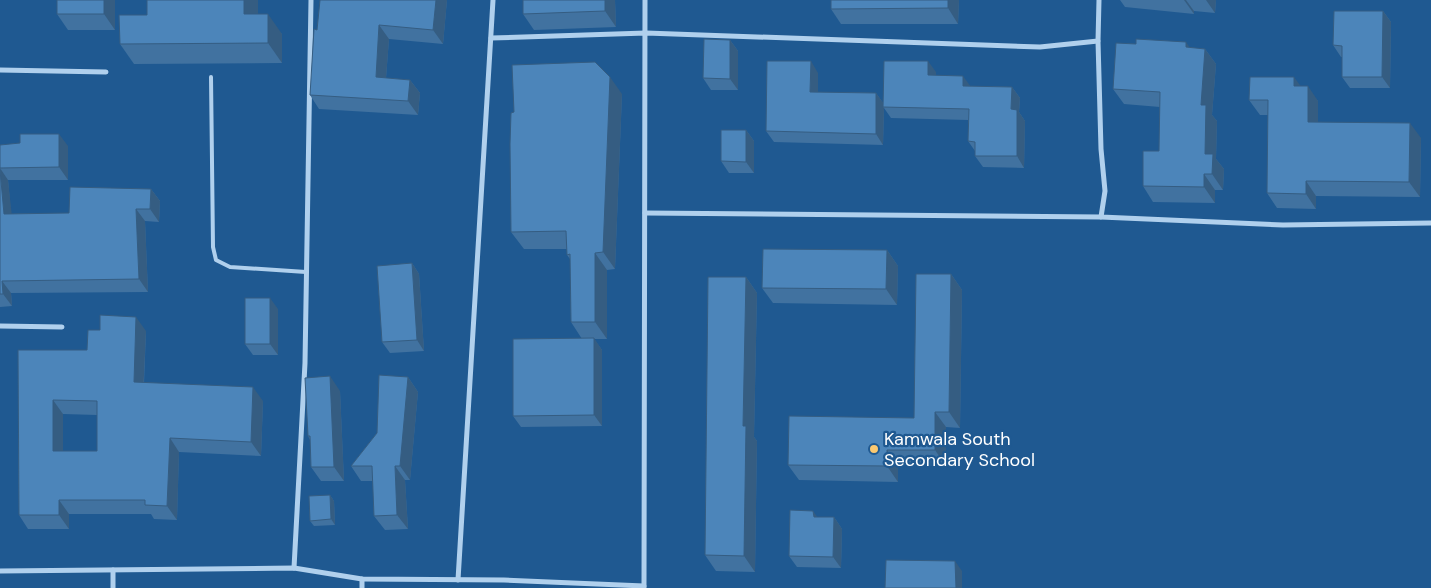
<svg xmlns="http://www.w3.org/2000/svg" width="1431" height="588" font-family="'DM Sans',sans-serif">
	<rect width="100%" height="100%" fill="#1f5991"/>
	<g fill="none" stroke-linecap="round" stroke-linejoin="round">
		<!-- lane -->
		<polyline stroke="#b0d0ed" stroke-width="4" points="211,77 213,247 216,260 230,267 306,272"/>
		<!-- street -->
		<g stroke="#b0d0ed" stroke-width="5">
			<polyline points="491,38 646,33 1040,47 1098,41 1099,0"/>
			<polyline points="1098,41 1101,149 1105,191 1101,217 1283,225 1431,223"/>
			<polyline points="0,70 106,72"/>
			<polyline points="645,213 1101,217"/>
			<polyline points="0,326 62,327"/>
			<polyline points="294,568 305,363 311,0"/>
			<polyline points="0,571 294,568 362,579 504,580 644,586"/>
			<polyline points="362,579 362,588"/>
			<polyline points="458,580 493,0"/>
			<polyline points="113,588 113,570"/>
			<polyline points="644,588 645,0"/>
		</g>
	</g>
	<!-- wall -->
	<g fill="#4172a0" fill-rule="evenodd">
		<polygon points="115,0 115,30 68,30 57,14"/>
		<polygon points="447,0 443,44 389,39 386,78 410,80 420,93 418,115 319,109 310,95 317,30"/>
		<polygon points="523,0 615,0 616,27 534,30 523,14"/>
		<polygon points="959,0 958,24 841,24 831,9"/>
		<polygon points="1120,0 1216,0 1215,13 1194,11 1194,14 1125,7"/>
		<polygon points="1383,11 1391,22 1390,88 1350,88 1342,77 1342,57 1341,57 1333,45"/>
		<polygon points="258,14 282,34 282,63 134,64 120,44"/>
		<polygon points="730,40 738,51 738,90 711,90 703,78"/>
		<polygon points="1190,48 1205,49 1216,64 1212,115 1217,121 1216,159 1224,169 1223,190 1215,190 1215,203 1153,202 1143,186 1159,151 1160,107 1124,104 1113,89"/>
		<polygon points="936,72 936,76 970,86 1012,87 1020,98 1019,112 1025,121 1024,168 983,167 975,156 975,151 968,141 968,120 891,118 884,108 883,145 774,142 766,131 818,73 818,92 876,93 883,103"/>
		<polygon points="1301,86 1318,101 1318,123 1421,138 1420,197 1316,196 1316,209 1277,208 1267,193 1268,115 1260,115 1249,100"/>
		<polygon points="622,94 615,269 607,270 607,339 594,339 602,350 602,426 521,427 513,416 582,339 571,322 570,259 567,255 567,249 524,249 511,232"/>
		<polygon points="746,130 754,141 754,173 729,173 721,161"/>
		<polygon points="0,145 68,146 68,180 8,180 11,214 69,213 151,189 160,201 159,222 145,221 148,292 11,293 12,306 0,307"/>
		<polygon points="887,250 898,266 897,305 773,303 762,288"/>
		<polygon points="412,263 419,274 424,351 390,353 382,342"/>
		<polygon points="951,274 962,290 960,428 946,427 946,466 898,466 898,482 799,480 788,465 914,418"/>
		<polygon points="746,277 757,293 754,437 757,441 755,572 716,571 705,555"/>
		<polygon points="278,309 278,355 253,355 245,344"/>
		<path d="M100,330l46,1 -2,52 119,18 -2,55 -82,-4 -2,68 -23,-1 -3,-5h-82v15h-41l-9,-14 -1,-165h69zM63,414l34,1v36h-34z"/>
		<polygon points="408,377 418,392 410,480 405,480 408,529 385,530 374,516 373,481 361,481 351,466 377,433"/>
		<polygon points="340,391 344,481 321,481 311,467 310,440 308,436"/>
		<polygon points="330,495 334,501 335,525 314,526 310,521"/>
		<polygon points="818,517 834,517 842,529 841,568 797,567 789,556"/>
	</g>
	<!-- shaded-wall -->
	<g fill="#355d82">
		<polygon points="104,0 115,0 115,30 104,14"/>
		<polygon points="244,0 258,0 258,34 244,14"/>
		<polygon points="436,0 447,0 443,44 433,30"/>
		<polygon points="605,0 615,0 616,27 605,11"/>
		<polygon points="948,0 959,0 958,24 948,8"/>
		<polygon points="1184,0 1186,0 1194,11 1194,14"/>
		<polygon points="1206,0 1216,0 1215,13"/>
		<polygon points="1383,11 1391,22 1390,88 1382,77"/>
		<polygon points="268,14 282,34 282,63 268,43"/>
		<polygon points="379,25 389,39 385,91 376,77"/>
		<polygon points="730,40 738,51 738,90 730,79"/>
		<polygon points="1186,42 1197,58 1186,47"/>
		<polygon points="1205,49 1216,64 1212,115 1217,121 1216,159 1224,169 1223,190 1212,174 1205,154 1201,105"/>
		<polygon points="811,61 818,73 818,103 810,92"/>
		<polygon points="928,61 936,72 936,87 928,75"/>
		<polygon points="963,76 971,87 963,86"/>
		<polygon points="610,77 622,94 615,269 603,252"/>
		<polygon points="1294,77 1305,92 1294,86"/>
		<polygon points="410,80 420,93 418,115 408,101"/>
		<polygon points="1308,86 1318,101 1318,138 1308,122"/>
		<polygon points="1012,87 1020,98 1019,112 1025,121 1024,168 1017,156 1011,109"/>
		<polygon points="876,93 884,104 883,107 884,108 883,145 876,134"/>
		<polygon points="1410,123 1421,138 1420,197 1409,182"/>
		<polygon points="746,130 754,141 754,173 746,162"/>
		<polygon points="59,134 68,146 68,180 59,167"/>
		<polygon points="0,168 8,180 13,226 4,214"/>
		<polygon points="1204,174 1215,190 1215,203 1204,187"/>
		<polygon points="1306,181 1316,196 1316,209 1306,194"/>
		<polygon points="151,189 160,201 159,222 150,209"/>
		<polygon points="136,209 145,221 148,292 139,279"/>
		<polygon points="887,250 898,266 897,305 886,289"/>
		<polygon points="595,253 607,270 607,339 595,322"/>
		<polygon points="412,263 419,274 424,351 417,340"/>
		<polygon points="951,274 962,290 960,428 949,412"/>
		<polygon points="746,277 757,293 754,437 757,441 755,572 744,556 743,426"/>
		<polygon points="2,281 11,293 12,306 3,294"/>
		<polygon points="270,298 278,309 278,355 270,344"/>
		<polygon points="136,317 146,331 143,396 134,382"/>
		<polygon points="594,338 602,350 602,426 594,415"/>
		<polygon points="330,376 340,391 344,481 334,467"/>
		<polygon points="408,377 418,392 410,480 400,466"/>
		<polygon points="253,387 263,401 261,456 251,442"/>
		<polygon points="53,400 63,414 63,465 53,451"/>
		<polygon points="935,412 946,427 946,466 935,450"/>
		<polygon points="170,438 179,452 177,520 167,506"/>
		<polygon points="887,450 898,466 898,482 887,466"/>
		<polygon points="395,466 405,480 408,529 397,515"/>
		<polygon points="330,495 334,501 335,525 331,519"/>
		<polygon points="59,500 69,514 69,529 59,515"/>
		<polygon points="813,511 821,522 814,517"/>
		<polygon points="834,517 842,529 841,568 833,557"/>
		<polygon points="955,561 962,571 962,588 956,588"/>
	</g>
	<!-- building -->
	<g fill="#4c85ba" stroke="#355d82" fill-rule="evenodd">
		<rect x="57" y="0" width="47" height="14"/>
		<polygon points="147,0 244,0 244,14 268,14 268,43 120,44 119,15 147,15"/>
		<polygon points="320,0 436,0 433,30 379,25 376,77 410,80 408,101 310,95 314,29 317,30"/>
		<polygon points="523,0 605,0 605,11 523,14"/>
		<polygon points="831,0 948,0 948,8 831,9"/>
		<polygon points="1334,11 1383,11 1382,77 1342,77 1342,46 1333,45"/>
		<polygon points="704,39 730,40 730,79 703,78"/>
		<polygon points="1136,39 1186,42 1186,47 1205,49 1201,105 1206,105 1205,154 1213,154 1212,174 1204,174 1204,187 1143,186 1143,151 1159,151 1160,92 1113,89 1116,43 1136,44"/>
		<polygon points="767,61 811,61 810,92 876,93 876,134 766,131"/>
		<polygon points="884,61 928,61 928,75 963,76 963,86 1012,87 1011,109 1017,110 1017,156 975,156 975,142 968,141 969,109 883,107"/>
		<polygon points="595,62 610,77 603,252 595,253 595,322 571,322 570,254 567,255 566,231 511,232 510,144 511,113 514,112 512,65"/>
		<polygon points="1250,77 1294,77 1294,86 1308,86 1308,122 1410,123 1409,182 1306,181 1306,194 1267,193 1268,100 1249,100"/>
		<polygon points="721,130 746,130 746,162 721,161"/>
		<polygon points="20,134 59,134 59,167 0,168 0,145 20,143"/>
		<polygon points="0,170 4,214 69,213 70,187 151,189 150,209 136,209 139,279 2,281 3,294 0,294"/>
		<polygon points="763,249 887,250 886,289 762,288"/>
		<polygon points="412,263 417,340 382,342 377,266"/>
		<polygon points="916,274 951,274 949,412 935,412 935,450 887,450 887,466 788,465 789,416 914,418"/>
		<polygon points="708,277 746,277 743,426 746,426 744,556 705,555"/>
		<rect x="245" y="298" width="25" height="46"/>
		<path d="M100,315l36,2 -2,65 119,5 -2,55 -81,-4 -3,68 -22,-1v-5h-86v15h-40l-1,-165h69l1,-20h12zM53,400l44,1v50h-44z"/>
		<polygon points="594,338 594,415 513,416 513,339"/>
		<polygon points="379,375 408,377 400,466 395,466 397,515 374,516 372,466 351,466 377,433"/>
		<polygon points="330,376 334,467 311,467 310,436 308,436 305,378"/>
		<polygon points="330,495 331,519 310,521 309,496"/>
		<polygon points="790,510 813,511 814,517 834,517 833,557 789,556"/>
		<polygon points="886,560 955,561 956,588 885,588"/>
	</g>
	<!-- markers -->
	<circle fill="#fbc971" stroke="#1f5991" stroke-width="2" cx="874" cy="449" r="5"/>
	<g text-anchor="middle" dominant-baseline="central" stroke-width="4.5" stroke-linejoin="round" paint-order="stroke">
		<!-- poi labels -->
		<g font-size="18" fill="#fff" stroke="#1f5991" text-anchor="start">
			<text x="884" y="439">Kamwala South<tspan x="884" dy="21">Secondary School</tspan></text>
		</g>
	</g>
</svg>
